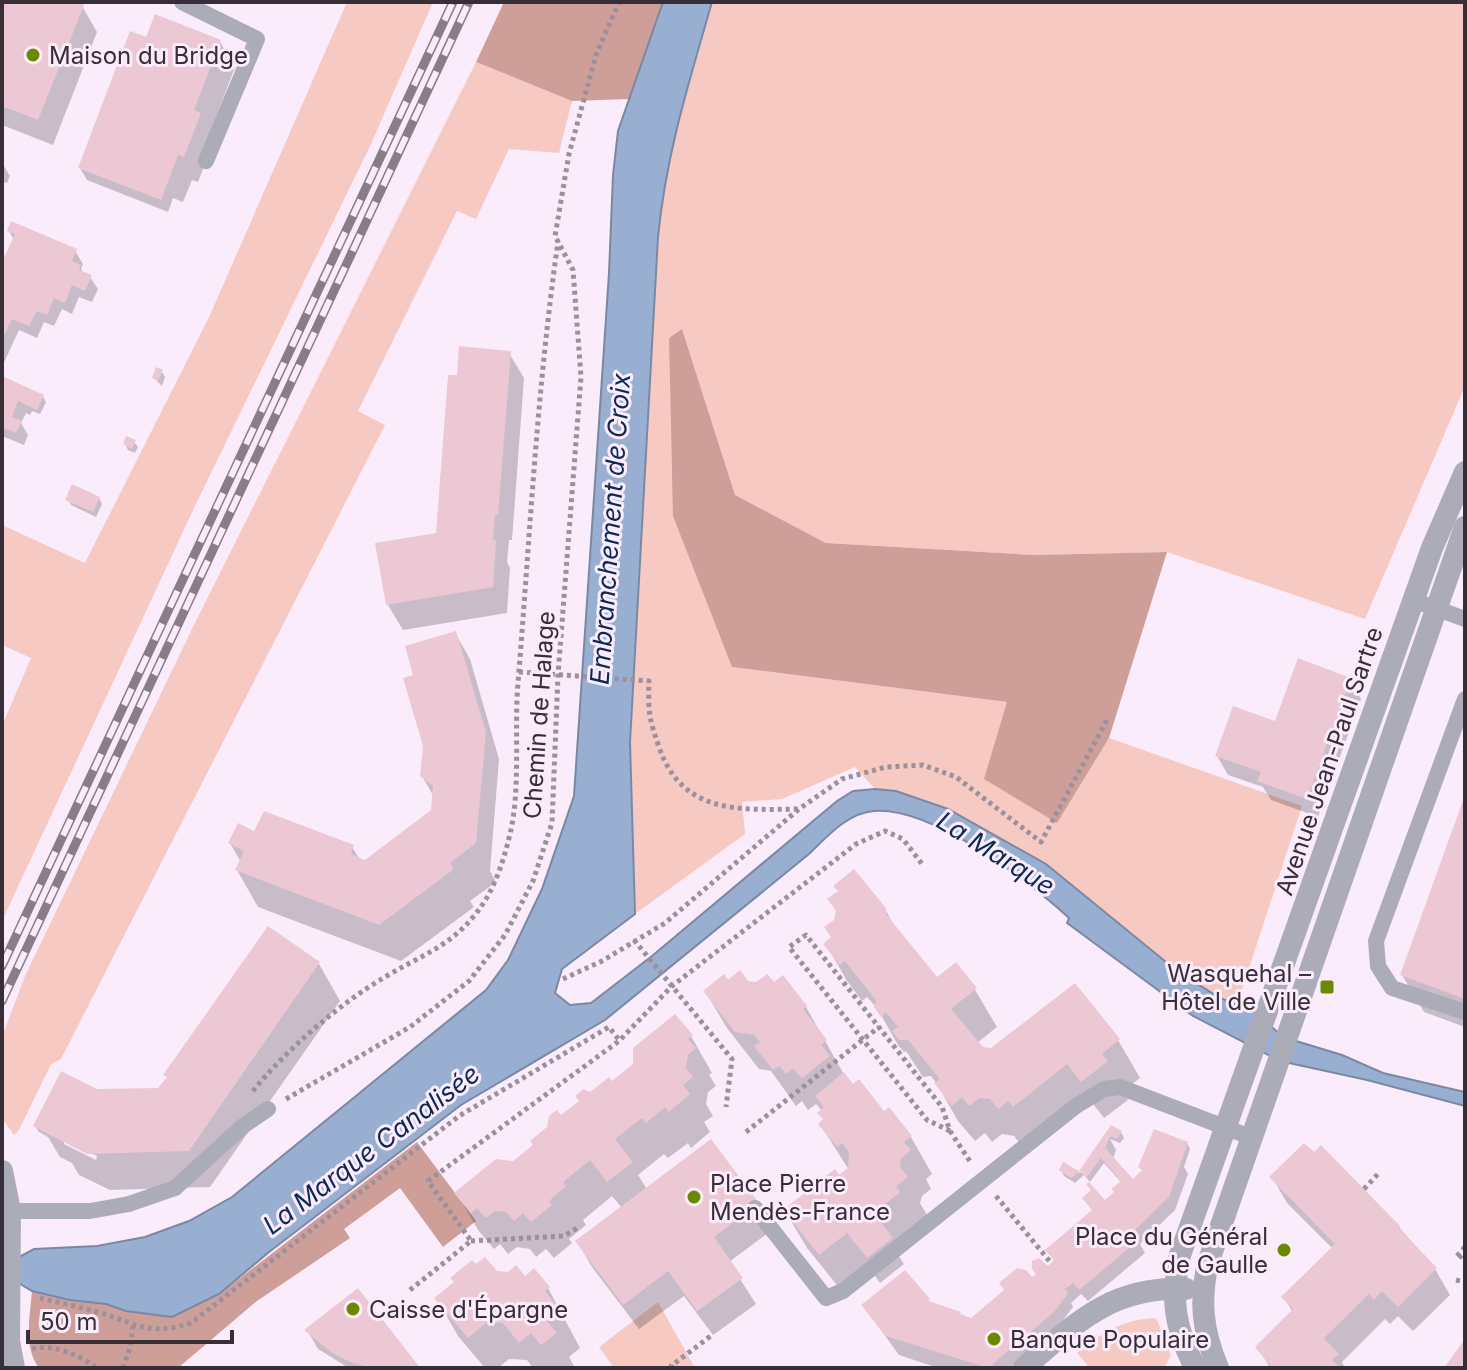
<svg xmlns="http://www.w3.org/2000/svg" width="1467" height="1370" font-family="Inter,sans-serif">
	<rect width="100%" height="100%" fill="#fbecfc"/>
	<!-- green -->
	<g fill="#f6c9c2">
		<polygon points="347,2 433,2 371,144 195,506 2,921 2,726 31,658 2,645 2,525 85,563 210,315"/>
		<path d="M712,2h753v384l-100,233 -198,-67 -133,3 -208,-12 -91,-48 -53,-166 50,338 275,35 50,120 52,-84 193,68 -65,199 -41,-21 -19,-13 -131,-107 -78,-44 -72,-29 -21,-2 -20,-22 -73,32 -40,3 3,32 -110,80 -5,-172 28,-505c8,-83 31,-155 54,-235z"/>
		<polygon points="476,62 572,101 559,153 509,149 476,219 457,211 358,411 385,425 61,1059 51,1064 19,1130 14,1135 2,1118 2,1037 25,976 192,629"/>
		<polygon points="658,1302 695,1368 614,1368 599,1347"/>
		<path d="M1154,1318l3,2 14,35 -7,13h-74l-13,-15c24,-20 45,-33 77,-35z"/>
	</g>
	<!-- forest -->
	<g fill="#ce9f99">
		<polygon points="504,2 663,2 629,99 572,101 476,62"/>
		<polygon points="682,329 735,495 826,543 1034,555 1167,552 1109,738 1057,823 984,779 1007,702 732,667 673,516 669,338"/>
		<path d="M417,1142l59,79 -33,26 -43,-59 -56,41 6,9 -93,63 -79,67h-139c-16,-21 -9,-52 -7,-77l38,9 36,4 20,7 46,6 47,-23z"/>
	</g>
	<!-- water -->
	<path fill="#98afd2" stroke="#7b88a4" stroke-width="2" d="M663,2h49c-23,80 -46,152 -54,235l-28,505 5,172 -73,55 -7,24 15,12 21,-2 61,-47 185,-155 16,-10 22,-2 21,2 52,18 98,55 131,107 43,27 34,13 29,26 59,18 41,18 82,19v14l-98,-26 -87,-19 -87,-45 -126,-93 2,-5c-42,-38 -136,-111 -195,-107 -27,2 -47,26 -65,43l-204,166 -144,85 -192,147 -50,42 -47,23 -46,-6 -20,-7 -36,-4 -38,-9 -15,-9v-24l17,-9 63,-3 48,-9 44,-16 43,-24 254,-207 22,-30 34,-71 32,-93 35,-523 4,-98 5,-44z"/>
	<!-- shadow -->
	<g fill="#0003" fill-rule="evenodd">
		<polygon points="2,2 71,2 82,6 97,32 53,145 2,125"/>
		<polygon points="220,42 235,67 210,133 214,140 198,182 192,180 183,202 173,198 168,212 87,180 80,168"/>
		<polygon points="2,163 10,176 7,183 2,182"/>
		<polygon points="9,231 75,251 83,264 81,269 84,274 90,277 98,289 92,302 79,297 72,314 62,309 54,326 44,322 37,338 19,330 2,367 2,267 14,240"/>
		<polygon points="509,353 524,378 512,540 509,540 507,562 510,568 507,613 403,630 388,605 438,535 458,377"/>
		<polygon points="162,372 165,377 162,386 154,378"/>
		<polygon points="2,378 43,397 46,402 40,414 32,411 30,415 26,413 21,423 28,435 24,445 2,436"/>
		<polygon points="134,442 138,447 135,453 128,450 125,444"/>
		<polygon points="99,498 102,504 96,517 71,505 68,500"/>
		<polygon points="455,633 470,659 499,759 490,871 496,882 470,901 474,907 401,961 258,907 237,870 241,862 230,843 255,834 352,847 360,860 365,862 432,812 434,797 422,776 425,746 416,676"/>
		<polygon points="1350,679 1361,699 1318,817 1271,800 1263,787 1228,775 1217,756"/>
		<polygon points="1465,800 1465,1027 1424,1012 1402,975"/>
		<polygon points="830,900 885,909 897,931 937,979 956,965 975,990 997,1027 977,1043 981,1049 991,1050 1074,986 1118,1040 1140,1078 1123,1091 1128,1100 1104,1118 1090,1100 1021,1145 1014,1136 1002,1134 992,1142 985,1133 975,1141 958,1121 937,1084 931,1076 923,1077 906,1051 904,1052 898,1045 877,1008 867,997 862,1001 847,981 826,944 833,939 837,913"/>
		<path d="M268,928l51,36 21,37 -130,186 -100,3 -31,-15 -7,-12 -12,-6 -12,-20 -9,-5 -4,-6 62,-35 62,-1 9,-11 -2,-4zM64,1140l33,16 -1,4 -32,-16z"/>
		<polygon points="728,983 747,983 806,1007 846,1078 911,1137 932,1174 926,1179 931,1189 922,1196 920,1203 927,1215 895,1250 904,1264 880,1283 870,1269 841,1290 807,1248 785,1211 849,1170 820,1124 824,1121 822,1111 816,1104 808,1110 802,1101 796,1106 771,1071 759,1069 727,1028 705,991"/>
		<polygon points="691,1036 712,1073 709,1075 716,1086 708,1092 706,1104 713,1116 704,1122 710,1132 691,1148 688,1143 668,1158 664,1154 638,1175 647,1189 710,1142 772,1230 729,1262 756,1304 713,1335 684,1296 639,1329 592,1267 577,1241 622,1208 612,1196 583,1220 586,1225 569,1239 572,1243 554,1258 546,1249 536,1257 530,1249 517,1247 508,1254 500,1244 494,1249 478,1230 457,1193 514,1163 590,1094"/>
		<polygon points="1121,1132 1124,1138 1120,1143 1110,1139 1116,1150 1113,1159 1133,1182 1187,1143 1190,1149 1184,1167 1188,1174 1175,1210 1140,1244 1145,1253 1088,1301 1081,1294 1071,1303 1073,1307 1061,1323 1021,1368 938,1368 899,1355 863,1305 928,1300 930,1303 971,1320 1032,1280 1055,1262 1048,1250 1093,1212 1085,1198 1105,1202 1116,1193 1122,1183 1104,1163 1090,1182 1084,1175 1075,1183 1064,1176 1061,1170 1064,1165 1080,1173 1106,1136 1110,1138 1107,1134"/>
		<polygon points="1272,1177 1399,1227 1435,1269 1450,1295 1413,1331 1398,1316 1390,1324 1385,1319 1342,1362 1345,1368 1270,1368 1258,1347 1293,1313 1284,1297 1333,1249 1287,1203"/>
		<polygon points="496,1273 524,1279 548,1288 580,1348 569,1357 575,1368 533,1368 527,1360 509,1359 498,1368 485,1368 458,1336 437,1299"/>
		<polygon points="307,1330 418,1368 349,1368 318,1349"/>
	</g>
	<!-- building -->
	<g fill="#ecc8d5">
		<polygon points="2,2 77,2 84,5 38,120 2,106"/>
		<polygon points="155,14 221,40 194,110 201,113 184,157 178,155 161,200 78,168 130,31 146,37"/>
		<polygon points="11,221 77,249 72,261 81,265 79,270 92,275 85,291 72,285 65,303 54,298 47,315 37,311 29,326 12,319 2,341 2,262 15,234 7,231"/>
		<polygon points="459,346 511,351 498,515 495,515 493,539 496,540 493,587 386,605 375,543 436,533 448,375 457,375"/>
		<polygon points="156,367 163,370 158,381 152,378"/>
		<polygon points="2,376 44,395 37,410 18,401 12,417 22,421 16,433 2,427"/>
		<polygon points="126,436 136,440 132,449 123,444"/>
		<polygon points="72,484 100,497 93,512 65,500"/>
		<polygon points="456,631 486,732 476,843 450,863 454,869 379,925 235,870 244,851 228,843 238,823 254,831 264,811 354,845 351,854 365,860 431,810 433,786 420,776 423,746 403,678 413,675 405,646"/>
		<polygon points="1298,658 1351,678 1307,799 1257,781 1261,772 1215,756 1233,706 1275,721"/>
		<polygon points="1465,795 1465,999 1400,975"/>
		<polygon points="854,869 886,908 886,914 937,977 956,962 977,988 951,1009 983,1047 991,1048 1075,983 1120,1039 1102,1054 1108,1061 1081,1082 1067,1064 1013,1107 1008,1101 998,1109 990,1099 980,1098 969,1106 962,1097 952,1106 934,1083 940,1079 908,1040 899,1040 892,1031 898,1027 886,1012 881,1017 874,1007 876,1000 845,961 840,965 823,944 831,937 824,927 834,920 836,910 827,899 838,891 833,886"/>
		<polygon points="268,926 320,962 189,1151 87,1154 33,1126 61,1071 97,1089 158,1088 167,1077 163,1075"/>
		<polygon points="740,970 748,981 756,982 767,974 774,982 783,975 807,1006 803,1009 827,1040 821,1045 830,1056 802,1078 793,1068 786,1074 779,1066 773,1070 754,1046 760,1042 754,1035 735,1032 703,991 724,974 728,980"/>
		<polygon points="675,1014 693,1035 688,1039 696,1048 688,1055 686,1068 693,1077 683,1085 690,1094 669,1112 665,1107 646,1123 642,1118 615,1139 633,1162 607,1182 590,1160 563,1182 566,1186 549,1201 552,1205 531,1222 523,1213 514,1221 506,1212 495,1211 486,1218 477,1208 471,1213 454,1193 496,1159 513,1161 533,1145 530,1141 547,1127 549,1116 557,1110 561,1115 579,1101 575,1096 583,1089 590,1092 609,1077 612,1081 633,1064 633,1048"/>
		<polygon points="844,1072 853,1084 859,1079 884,1111 889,1107 912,1136 904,1142 911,1150 901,1159 900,1167 908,1177 896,1186 900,1192 874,1213 893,1238 867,1258 847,1233 819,1255 783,1210 835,1169 839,1175 848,1168 849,1152 842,1143 837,1147 818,1124 823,1119 817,1113 824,1107 815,1096"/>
		<polygon points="1111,1125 1122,1131 1117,1139 1110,1136 1105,1148 1133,1179 1142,1170 1138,1167 1154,1129 1188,1142 1169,1197 1133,1232 1140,1239 1079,1290 1073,1283 1065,1289 1068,1293 1055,1311 988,1368 886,1336 861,1305 905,1270 930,1299 928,1301 961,1312 960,1314 971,1318 1004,1290 999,1283 1017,1268 1026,1270 1032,1277 1036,1274 1032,1269 1032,1261 1039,1258 1048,1266 1054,1260 1045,1250 1092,1210 1082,1198 1091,1190 1086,1184 1089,1182 1105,1200 1114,1192 1111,1189 1120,1182 1117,1178 1118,1177 1101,1158 1086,1178 1080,1171 1071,1178 1059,1170 1063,1162 1079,1171"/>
		<polygon points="711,1139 759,1203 714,1237 743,1278 697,1311 668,1271 623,1305 575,1241"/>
		<polygon points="1304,1143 1314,1152 1321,1145 1400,1226 1399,1228 1437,1268 1398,1307 1382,1291 1374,1300 1369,1294 1324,1338 1339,1354 1332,1360 1340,1368 1272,1368 1255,1347 1293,1309 1281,1297 1335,1244 1269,1177"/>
		<polygon points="485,1257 497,1271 508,1272 516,1265 525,1276 534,1268 550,1287 545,1291 560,1310 547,1321 557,1333 541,1345 531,1333 519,1343 503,1323 487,1322 468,1338 434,1298 454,1282 450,1278 472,1260 476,1264"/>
		<polygon points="358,1288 414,1360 420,1368 371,1368 350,1362 331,1352 304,1330"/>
		<polygon points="1465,1339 1465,1368 1444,1368"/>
	</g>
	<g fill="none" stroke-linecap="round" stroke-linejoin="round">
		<!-- path -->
		<g stroke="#9c909d" stroke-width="5" stroke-dasharray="4 4" stroke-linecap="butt">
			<path d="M519,672l130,9c-1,30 0,38 10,66 23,67 79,63 139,62"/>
			<polyline points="634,940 732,1059 726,1107"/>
			<polyline points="563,979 602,961 665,923 799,809 842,779 886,767 923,765 956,777 1041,842 1107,720"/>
			<path d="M253,1091c33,-41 86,-87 132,-114 33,-20 64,-30 89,-61 20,-24 29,-53 36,-82 11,-46 4,-103 8,-151 12,-147 19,-295 40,-441"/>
			<polyline points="286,1099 410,1027 469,981 505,935 533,881 552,823 558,675 581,377 573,270 555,236 569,154 596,55 619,2"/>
			<polyline points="950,1131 927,1120 789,947 806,935 942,1107 950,1131 971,1163"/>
			<polyline points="746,1132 879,1027"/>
			<polyline points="1364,1189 1378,1174"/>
			<polyline points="996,1196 1051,1263"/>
			<polyline points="471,1241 564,1236 577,1228"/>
			<polyline points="1457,1256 1465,1247"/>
			<polyline points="1459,1258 1465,1252"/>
			<polyline points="1456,1280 1465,1282"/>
			<polyline points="410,1290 471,1241 428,1181 619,1041 672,986 856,844 885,831 903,839 922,864"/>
			<path d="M40,1298c20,5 41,9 61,15 39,12 47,23 90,10l268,-207 150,-89 10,13"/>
			<path d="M32,1349c22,-6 48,7 65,19"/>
			<polyline points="123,1368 130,1348 133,1326"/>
			<polyline points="673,1368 671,1366 712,1335"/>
		</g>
		<!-- service -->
		<g stroke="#acabb8" stroke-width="16">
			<polyline points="182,2 257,39 206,161"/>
			<polyline points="1413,600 1465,619"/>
			<polyline points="1465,699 1376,941 1378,966 1392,988 1465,1012"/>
			<polyline points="755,1208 826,1298 843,1291 1076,1106 1104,1089 1120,1087 1253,1138"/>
			<polyline points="10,1211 90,1211 129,1204 175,1188 243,1126 268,1109"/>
		</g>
		<!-- tertiary -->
		<g stroke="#acabb8" stroke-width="22">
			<polyline points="2,1171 10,1211 9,1341 14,1368"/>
			<path d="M1024,1368c52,-45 87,-82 162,-79"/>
			<path d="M1195,1368c-20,-41 -25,-68 -15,-113l252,-707 33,-76"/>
			<path d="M1218,1368c-15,-36 -19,-66 -10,-105l257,-736"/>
		</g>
		<!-- rail casing -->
		<g stroke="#887d89" stroke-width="9">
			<g id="rail">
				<polyline points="2,966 453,2"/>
				<polyline points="2,1001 469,2"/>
			</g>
		</g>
		<!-- rail -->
		<use href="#rail" stroke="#fbecfc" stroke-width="6" stroke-dasharray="18" stroke-linecap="butt"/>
	</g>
	<!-- markers -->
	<g fill="#6b8801" stroke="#fbecfc" stroke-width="3">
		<circle cx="33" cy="55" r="8"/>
		<rect x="1319" y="979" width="16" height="16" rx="4"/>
		<circle cx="694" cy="1197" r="8"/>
		<circle cx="1284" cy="1250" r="8"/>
		<circle cx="353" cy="1309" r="8"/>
		<circle cx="994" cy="1339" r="8"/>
	</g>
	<g text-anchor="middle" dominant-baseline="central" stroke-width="6" stroke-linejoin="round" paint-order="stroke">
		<!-- poi labels -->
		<g font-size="24" fill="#372e38" stroke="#fbecfc" text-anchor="start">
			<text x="49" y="55">Maison du Bridge</text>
			<text x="1311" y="973" text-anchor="end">Wasquehal –<tspan x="1311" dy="28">Hôtel de Ville</tspan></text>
			<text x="710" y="1183">Place Pierre<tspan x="710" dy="28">Mendès-France</tspan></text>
			<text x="1268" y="1236" text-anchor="end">Place du Général<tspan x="1268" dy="28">de Gaulle</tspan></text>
			<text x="369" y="1309">Caisse d'Épargne</text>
			<text x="1010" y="1339">Banque Populaire</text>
		</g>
		<!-- street labels -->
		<g font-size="24" fill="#372e38" stroke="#fbecfc">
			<text transform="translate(539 715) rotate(-86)">Chemin de Halage</text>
			<text transform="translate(1329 761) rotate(-71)">Avenue Jean-Paul Sartre</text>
		</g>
		<!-- water labels -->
		<g font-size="26" font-style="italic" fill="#0c2955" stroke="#fbecfc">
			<text transform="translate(610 529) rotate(-86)">Embranchement de Croix</text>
			<text transform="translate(996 853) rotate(32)">La Marque</text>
			<text transform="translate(371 1149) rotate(-37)">La Marque Canalisée</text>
		</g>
	</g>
	<!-- border -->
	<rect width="1467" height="1370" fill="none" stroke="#372e38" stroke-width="8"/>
	<!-- scale -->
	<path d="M28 1330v12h204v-12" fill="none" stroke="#372e38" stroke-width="4"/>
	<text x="40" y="1330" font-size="24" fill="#372e38" stroke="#fbecfc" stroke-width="6" paint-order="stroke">50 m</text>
</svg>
